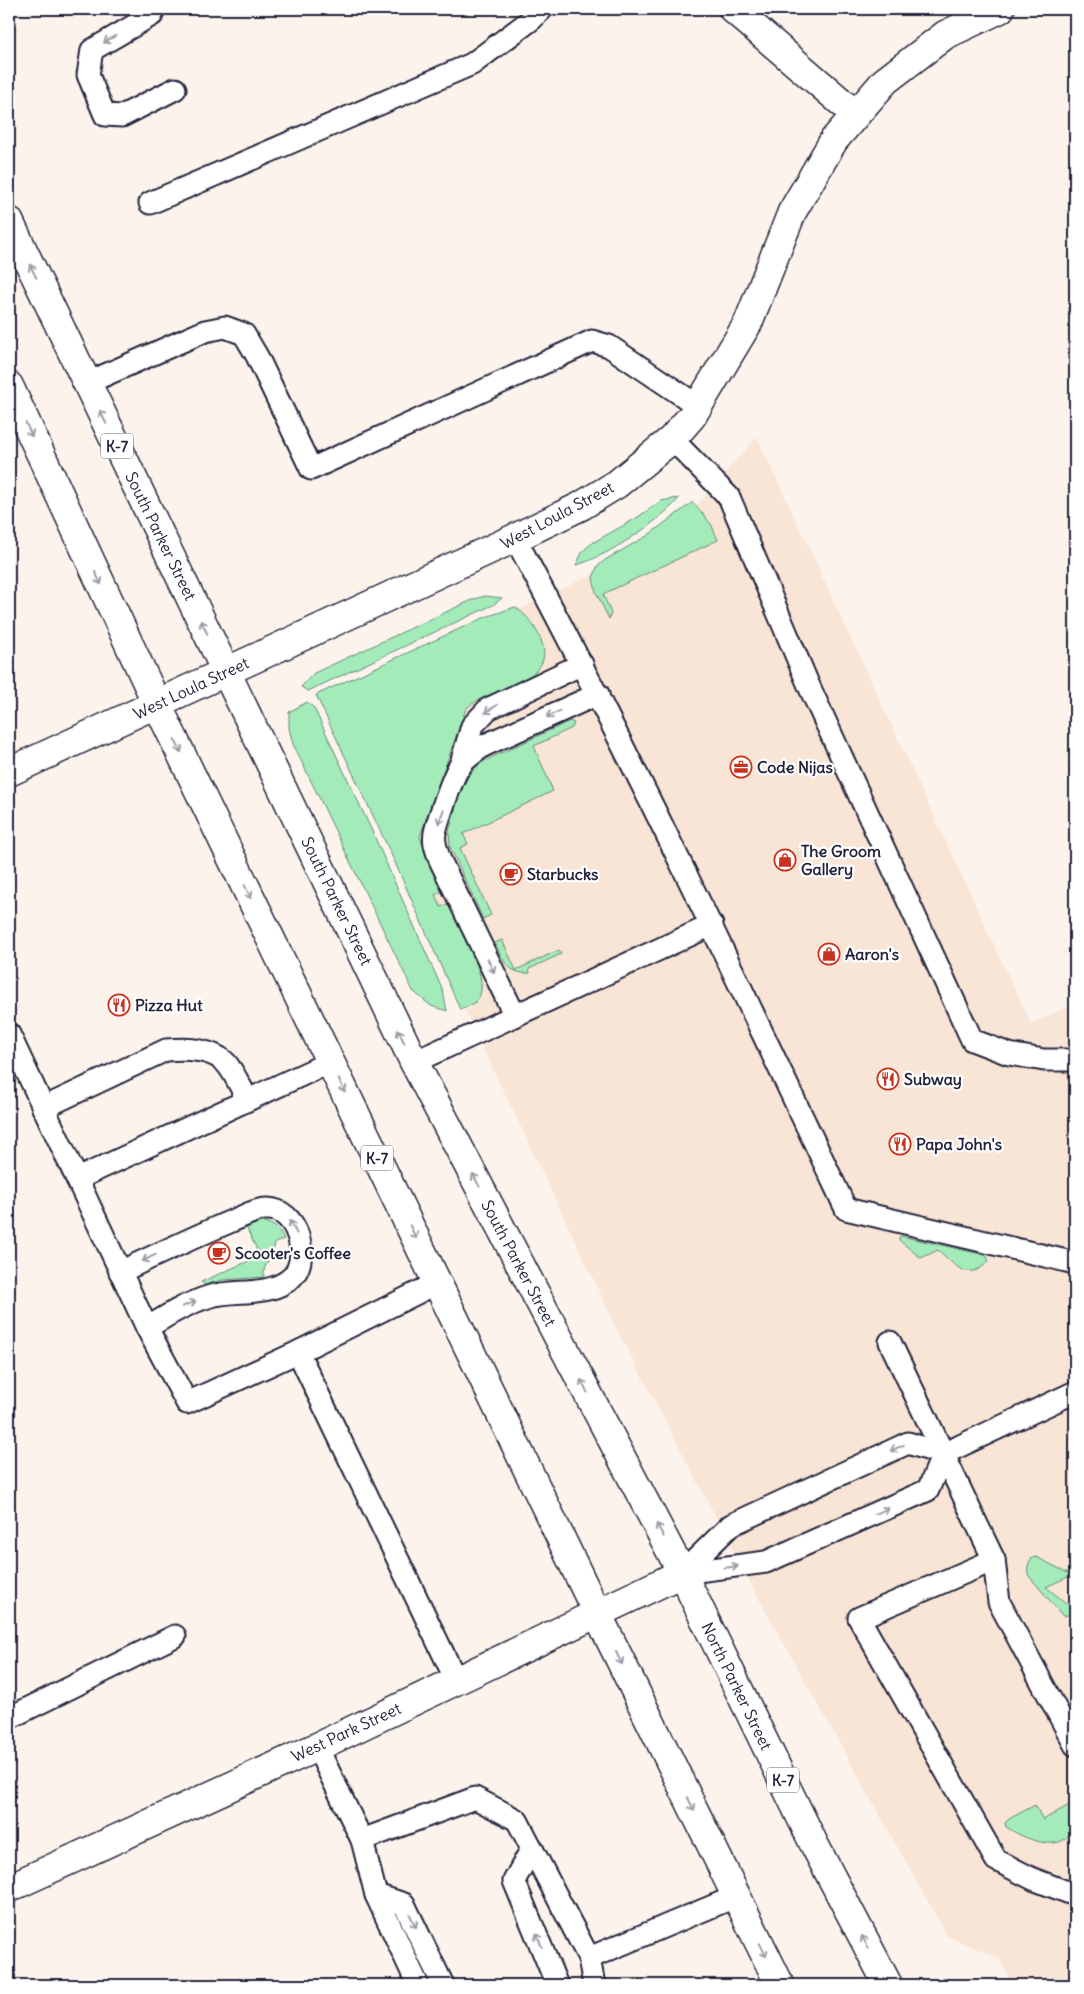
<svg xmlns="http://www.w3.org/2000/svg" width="1084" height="1994" font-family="Delius,sans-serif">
	<rect width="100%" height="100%" fill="#fcf3ec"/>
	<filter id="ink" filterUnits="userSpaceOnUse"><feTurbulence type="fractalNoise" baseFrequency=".02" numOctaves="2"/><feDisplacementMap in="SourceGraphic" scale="10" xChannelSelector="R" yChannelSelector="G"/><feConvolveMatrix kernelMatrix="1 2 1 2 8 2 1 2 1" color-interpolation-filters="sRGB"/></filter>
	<g filter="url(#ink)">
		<!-- built -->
		<polygon fill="#f9e5d6" points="757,437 1031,1024 1075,1004 1075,1985 1013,1985 999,1958 947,1936 757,1595 619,1333 465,1010 322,702 604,569 658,534 699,503"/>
		<!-- green -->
		<g fill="#a3ecba" stroke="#62877a">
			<path d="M679,498c-18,23 -74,60 -103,67l7,-14 9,-8 43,-24 26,-18z"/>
			<polygon points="693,502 711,524 718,540 603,594 611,613 609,619 596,592 593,578 597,567 605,560 647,536"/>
			<polygon points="485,596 502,598 493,605 308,691 301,687 314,673 472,600"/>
			<path d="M515,607c13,9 20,19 26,33 18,44 -55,47 -75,69l-46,127 5,18 18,37 -8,4 6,12 7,-3c10,20 42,73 31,93 -4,8 -11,9 -19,12l-67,-151 -77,-163 167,-77z"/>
			<polygon points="307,702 314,708 371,829 443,991 447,1011 431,1006 413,991 293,744 289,728 289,712"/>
			<path d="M570,721l4,2 -2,5 -38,18 19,45 -90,43 5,10 -8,4 31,67 -8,4 -33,-72 -1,-16c8,-25 12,-57 37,-71z"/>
			<path d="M502,940l14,30 43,-20 2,4 -32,15 1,4c-21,2 -28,-13 -35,-30z"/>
			<path d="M257,1221c13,1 22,6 27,18l-9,4c-1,11 -13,22 -11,34l-42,3 -17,5 -4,-3 59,-26 -15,-31z"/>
			<path d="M901,1236l84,19 3,3v4c-21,21 -34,2 -50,-12l-17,8 -22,-18v-3z"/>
			<path d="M1036,1557l36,18 -26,12 25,20 1,6 -7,3 -3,-1 -33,-39c-3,-5 -1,-14 3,-18z"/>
			<path d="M1035,1805l8,15 26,-15 4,1c3,6 2,13 1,19 -9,33 -51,13 -68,2l-1,-4 4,-4z"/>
		</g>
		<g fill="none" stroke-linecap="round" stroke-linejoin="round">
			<!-- lane casing -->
			<g stroke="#22223b" stroke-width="25">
				<g id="lane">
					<polyline points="152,15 92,50 88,75 105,115 122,116 175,89"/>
					<polyline points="150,203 472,64 532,19 542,9"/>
					<polyline points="87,383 205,331 225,327 244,334 257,356 311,469 592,341 609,346 698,406"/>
					<polyline points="672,439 729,497 809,686 972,1040 1009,1054 1044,1060 1075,1060"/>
					<path d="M515,538c118,220 224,445 331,671l229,54"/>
					<polyline points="460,767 472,726 488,709 582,664"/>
					<path d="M515,1016l-75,-156c-3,-9 -7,-17 -5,-27 2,-11 18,-57 24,-66 6,-9 15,-14 24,-21l115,-52"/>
					<polyline points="9,1034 77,1179 330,1062"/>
					<polyline points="414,1062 712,925"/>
					<path d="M43,1108l123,-58c20,-2 45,-2 60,13 9,10 15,26 22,37"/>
					<polyline points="77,1179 147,1328 187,1403 298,1352"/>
					<path d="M120,1272c38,-18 76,-36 114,-52 10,-4 22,-11 32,-11 31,-2 46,50 25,69 -21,19 -54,11 -80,18 -24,7 -43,19 -64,32"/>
					<polyline points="437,1283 298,1352 456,1680"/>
					<polyline points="890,1342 994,1560 999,1602 1075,1745"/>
					<polyline points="994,1560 859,1618 996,1860 1033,1879 1075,1895"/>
					<polyline points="682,1573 731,1525 908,1443 943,1454 1075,1392"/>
					<polyline points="682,1573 766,1562 928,1490 943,1454"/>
					<polyline points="9,1718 175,1636"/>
					<polyline points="317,1747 362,1840 376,1895 418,1985"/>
					<polyline points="362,1840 475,1798 517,1820 589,1958 594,1985"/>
					<polyline points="532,1848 514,1881 557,1985"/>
					<polyline points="376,1895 404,1904 443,1985"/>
					<polyline points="589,1958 737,1896"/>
				</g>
			</g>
			<!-- street casing -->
			<g stroke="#22223b" stroke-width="31">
				<g id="street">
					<polyline points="733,9 855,114"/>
					<polyline points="9,772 515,538 581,506 617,484 672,439 692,416 748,323 792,212 834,140 885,81 945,35 1000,9"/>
					<polyline points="9,1888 317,1747 682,1573"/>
				</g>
			</g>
			<!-- highway casing -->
			<g stroke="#22223b" stroke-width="31">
				<g id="highway">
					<polyline points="9,221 414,1062 682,1573 814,1844 888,1985"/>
					<polyline points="9,386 156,702 598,1615 780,1985"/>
				</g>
			</g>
			<!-- lane -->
			<use href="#lane" stroke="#fff" stroke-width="21"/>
			<!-- street -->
			<use href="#street" stroke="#fff" stroke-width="28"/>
			<!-- highway -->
			<use href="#highway" stroke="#fff" stroke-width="28"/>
		</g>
		<!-- one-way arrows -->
		<defs><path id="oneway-shaft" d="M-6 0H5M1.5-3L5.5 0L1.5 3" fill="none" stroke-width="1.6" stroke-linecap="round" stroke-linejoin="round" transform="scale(1.25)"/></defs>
		<g stroke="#9c9ca7">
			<use href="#oneway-shaft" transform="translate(110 39) rotate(150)"/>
			<use href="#oneway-shaft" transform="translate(33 271) rotate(-116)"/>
			<use href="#oneway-shaft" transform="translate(103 417) rotate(-116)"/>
			<use href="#oneway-shaft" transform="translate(29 430) rotate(65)"/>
			<use href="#oneway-shaft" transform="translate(98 578) rotate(65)"/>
			<use href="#oneway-shaft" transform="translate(204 627) rotate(-116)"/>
			<use href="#oneway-shaft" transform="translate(491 709) rotate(147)"/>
			<use href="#oneway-shaft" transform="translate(553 714) rotate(156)"/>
			<use href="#oneway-shaft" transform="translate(178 746) rotate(64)"/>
			<use href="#oneway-shaft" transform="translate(441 817) rotate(110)"/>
			<use href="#oneway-shaft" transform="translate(248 892) rotate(64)"/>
			<use href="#oneway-shaft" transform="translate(491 966) rotate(64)"/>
			<use href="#oneway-shaft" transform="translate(401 1036) rotate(-116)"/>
			<use href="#oneway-shaft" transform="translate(342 1086) rotate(64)"/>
			<use href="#oneway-shaft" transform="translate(476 1180) rotate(-118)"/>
			<use href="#oneway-shaft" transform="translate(293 1227) rotate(-119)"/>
			<use href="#oneway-shaft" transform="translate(413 1232) rotate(64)"/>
			<use href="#oneway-shaft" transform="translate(149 1258) rotate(154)"/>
			<use href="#oneway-shaft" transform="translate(189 1304) rotate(-23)"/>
			<use href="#oneway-shaft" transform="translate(584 1386) rotate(-118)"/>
			<use href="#oneway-shaft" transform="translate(897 1448) rotate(155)"/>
			<use href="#oneway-shaft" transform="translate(882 1511) rotate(-24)"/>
			<use href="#oneway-shaft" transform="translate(660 1530) rotate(-118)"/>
			<use href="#oneway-shaft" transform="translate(731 1567) rotate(-7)"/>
			<use href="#oneway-shaft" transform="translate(619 1658) rotate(64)"/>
			<use href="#oneway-shaft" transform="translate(691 1804) rotate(64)"/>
			<use href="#oneway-shaft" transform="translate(413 1921) rotate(64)"/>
			<use href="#oneway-shaft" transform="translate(539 1940) rotate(-112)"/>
			<use href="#oneway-shaft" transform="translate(865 1942) rotate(-118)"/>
			<use href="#oneway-shaft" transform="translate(763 1950) rotate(64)"/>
		</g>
	</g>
	<!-- icons -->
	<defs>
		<g id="office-ring" transform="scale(1.125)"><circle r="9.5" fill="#fff" stroke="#c8321e" stroke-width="1.5"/><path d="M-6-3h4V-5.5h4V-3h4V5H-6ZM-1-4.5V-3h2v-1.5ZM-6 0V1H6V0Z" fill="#c8321e"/></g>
		<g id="shop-ring" transform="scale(1.125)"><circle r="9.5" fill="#fff" stroke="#c8321e" stroke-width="1.5"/><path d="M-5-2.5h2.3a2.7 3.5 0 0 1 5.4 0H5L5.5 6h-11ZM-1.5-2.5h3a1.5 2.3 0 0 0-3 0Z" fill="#c8321e"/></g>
		<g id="cafe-ring" transform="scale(1.125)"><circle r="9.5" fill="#fff" stroke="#c8321e" stroke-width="1.5"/><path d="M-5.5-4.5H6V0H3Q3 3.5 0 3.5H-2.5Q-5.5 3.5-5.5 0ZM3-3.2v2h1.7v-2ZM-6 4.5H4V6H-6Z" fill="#c8321e"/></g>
		<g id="restaurant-ring" transform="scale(1.125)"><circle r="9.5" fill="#fff" stroke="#c8321e" stroke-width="1.5"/><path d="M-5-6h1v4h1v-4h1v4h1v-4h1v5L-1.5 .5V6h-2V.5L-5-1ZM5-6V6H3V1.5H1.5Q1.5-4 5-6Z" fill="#c8321e"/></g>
	</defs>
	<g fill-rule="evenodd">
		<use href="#office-ring" x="741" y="767"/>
		<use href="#shop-ring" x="785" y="860"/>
		<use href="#cafe-ring" x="511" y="874"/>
		<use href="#shop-ring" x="829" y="954"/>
		<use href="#restaurant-ring" x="119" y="1005"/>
		<use href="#restaurant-ring" x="888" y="1079"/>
		<use href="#restaurant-ring" x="900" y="1144"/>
		<use href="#cafe-ring" x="219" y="1253"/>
	</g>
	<g text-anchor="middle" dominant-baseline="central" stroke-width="4.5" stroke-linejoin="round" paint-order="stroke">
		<!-- shield labels -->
		<g fill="#fff" stroke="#646476" stroke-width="1">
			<rect x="101" y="433.5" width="32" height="25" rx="4"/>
			<rect x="361" y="1145.5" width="32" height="25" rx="4"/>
			<rect x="767" y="1767.5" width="32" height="25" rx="4"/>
		</g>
		<g font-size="15" font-weight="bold" fill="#22223b">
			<text x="117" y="446">K-7</text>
			<text x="377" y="1158">K-7</text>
			<text x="783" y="1780">K-7</text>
		</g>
		<!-- street labels -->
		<g font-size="16" fill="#22223b" stroke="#fff">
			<text transform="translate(557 515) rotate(-28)">West Loula Street</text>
			<text transform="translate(161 536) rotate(64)">South Parker Street</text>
			<text transform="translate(191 688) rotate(-25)">West Loula Street</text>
			<text transform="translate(337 901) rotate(64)">South Parker Street</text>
			<text transform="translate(519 1263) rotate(62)">South Parker Street</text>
			<text transform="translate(737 1686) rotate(64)">North Parker Street</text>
			<text transform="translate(346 1732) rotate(-25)">West Park Street</text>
		</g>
		<!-- poi labels -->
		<g font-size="16" font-weight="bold" fill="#22223b" stroke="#fff" text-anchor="start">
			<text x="757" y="767">Code Nijas</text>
			<text x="801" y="851">The Groom<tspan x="801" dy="18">Gallery</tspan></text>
			<text x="527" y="874">Starbucks</text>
			<text x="845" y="954">Aaron's</text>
			<text x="135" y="1005">Pizza Hut</text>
			<text x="904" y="1079">Subway</text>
			<text x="916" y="1144">Papa John's</text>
			<text x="235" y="1253">Scooter's Coffee</text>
		</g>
	</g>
	<!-- margin -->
	<rect width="1084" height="1994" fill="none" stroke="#fff" stroke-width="30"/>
	<rect x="15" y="15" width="1054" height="1964" fill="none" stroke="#22223b" stroke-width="2" filter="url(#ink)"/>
</svg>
